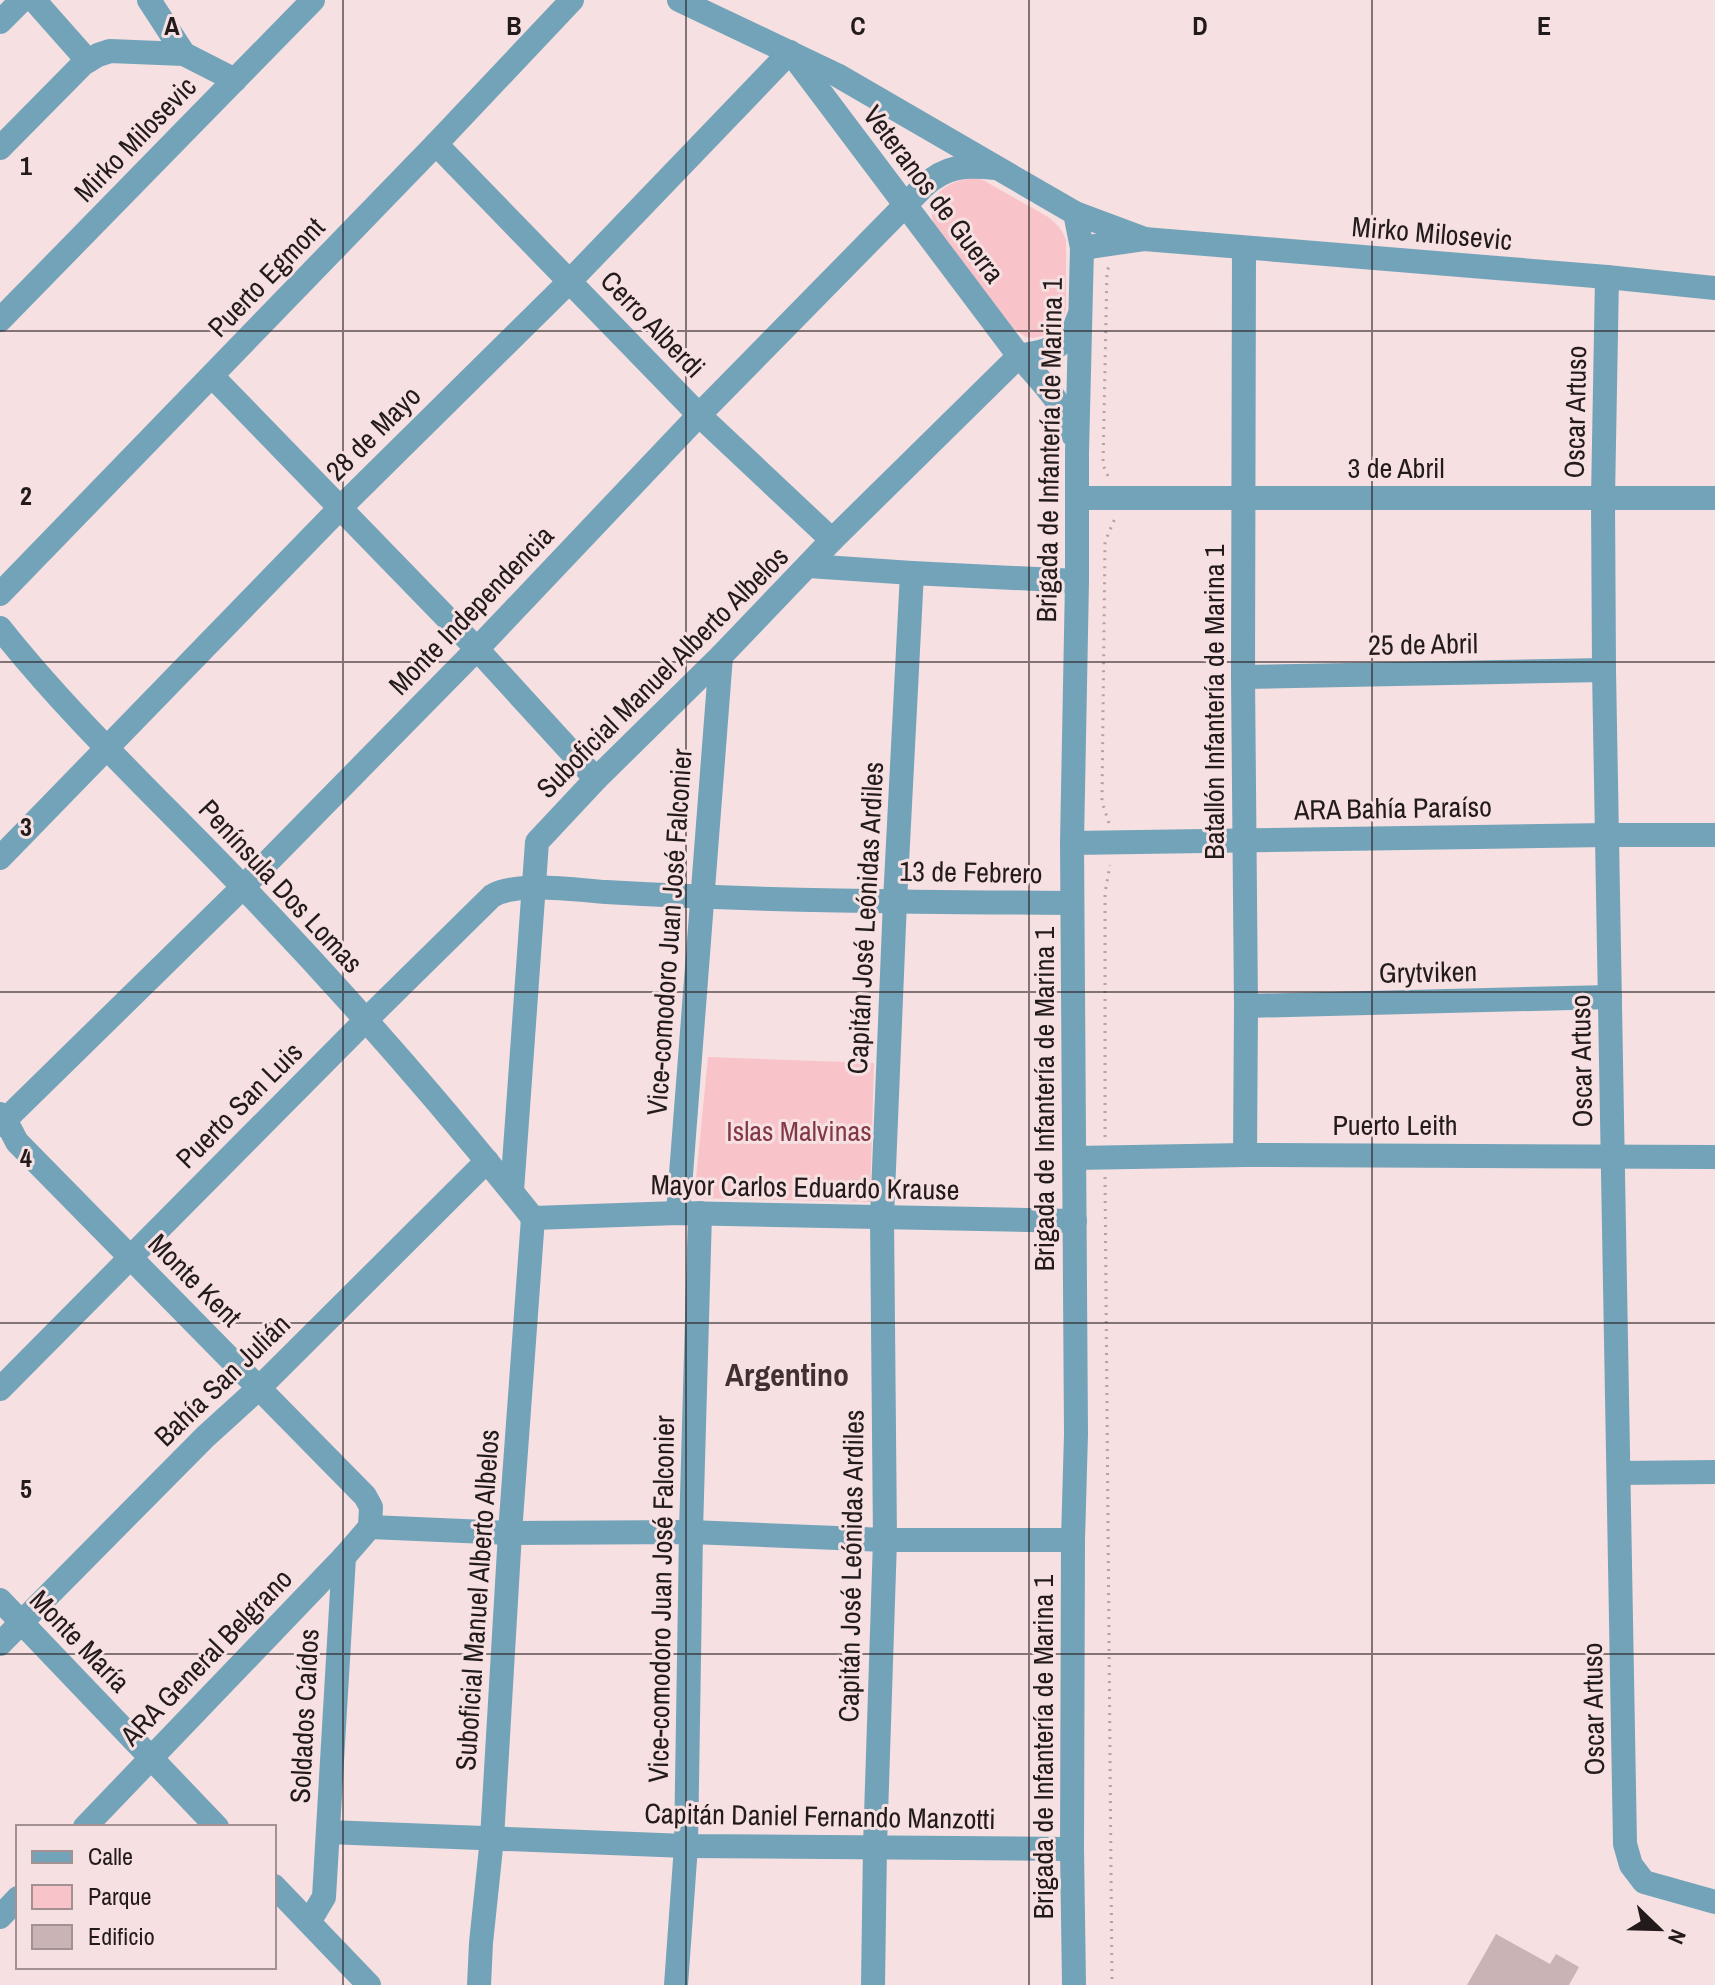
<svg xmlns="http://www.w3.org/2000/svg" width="1715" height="1985" font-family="'Archivo Narrow',sans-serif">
	<rect width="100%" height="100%" fill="#f6e0e1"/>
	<!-- green -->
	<g fill="#f9c4c9">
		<path d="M976,178l7,2 65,37c9,7 14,12 18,23v71l-5,14 -10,9 -18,4 -7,-1 -14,-9 -78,-103c-10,-32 15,-45 42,-47z"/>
		<polygon points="708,1057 874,1063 870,1202 694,1198"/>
	</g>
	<!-- building -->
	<polygon fill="#c9b3b5" points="1496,1934 1550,1964 1556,1954 1579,1967 1569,1985 1467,1985"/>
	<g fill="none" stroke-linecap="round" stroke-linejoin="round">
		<!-- path -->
		<g stroke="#b5a3a4" stroke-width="3" stroke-dasharray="2 6" stroke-linecap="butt">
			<polyline points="1108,476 1103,465 1107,270 1110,266"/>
			<polyline points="1109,823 1102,802 1105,542 1115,518"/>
			<polyline points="1105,1137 1105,893 1110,865"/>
			<polyline points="1105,1177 1112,1985"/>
		</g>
		<!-- minor -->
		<g stroke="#73a3b9" stroke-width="24">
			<polyline points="34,0 88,61"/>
			<polyline points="149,0 184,54"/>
			<polyline points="679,0 837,75 1075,213 1142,238"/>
			<polyline points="0,22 22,0"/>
			<path d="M794,57l225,299c21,24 45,47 54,79"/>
			<polyline points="436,144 699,415 832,540"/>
			<polyline points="0,148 83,64 98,55 110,51 184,54 235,80"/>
			<polyline points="1082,248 1144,239 1607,277 1715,288"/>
			<polyline points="1244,248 1243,677 1246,1006 1245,1155"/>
			<polyline points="1607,277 1603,498 1604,670 1625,1844 1631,1865 1644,1882 1715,1902"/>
			<polyline points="0,320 313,0"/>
			<polyline points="212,376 477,649 596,779"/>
			<polyline points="1077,498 1715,498"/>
			<polyline points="809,566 912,573 1077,581"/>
			<polyline points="0,594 436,144 572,0"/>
			<path d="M0,628c73,92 160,172 241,257 102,106 200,218 292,333"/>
			<polyline points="1243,677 1604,670"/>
			<polyline points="1072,843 1607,835 1715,835"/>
			<polyline points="0,858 340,508 570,281 790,52"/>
			<polyline points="1246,1006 1610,997"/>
			<polyline points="0,1114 5,1119 17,1142 365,1496 371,1507 370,1527"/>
			<path d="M0,1125l243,-238 234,-238 222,-234 224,-228c23,-22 43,-22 73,-19"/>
			<polyline points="1075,1158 1245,1155 1715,1157"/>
			<path d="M512,1191l25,-349 59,-63 125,-123 111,-116 187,-184c32,-6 49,-7 60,-40"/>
			<polyline points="678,1213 721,656"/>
			<polyline points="533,1218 678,1213 1075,1221"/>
			<path d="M0,1389l366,-369 126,-124c24,-15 85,-6 114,-4 155,9 311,10 466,11"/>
			<polyline points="1619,1473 1715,1472"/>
			<polyline points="370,1527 510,1533 691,1532 885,1540 1073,1540"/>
			<polyline points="0,1600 217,1827"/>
			<polyline points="0,1644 205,1437 259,1388 487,1161"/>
			<polyline points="85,1827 344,1557 370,1527"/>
			<polyline points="328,1832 686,1846 1072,1849"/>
			<polyline points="274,1886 369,1985"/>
			<polyline points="0,1917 18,1898"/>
			<polyline points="309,1922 324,1897 344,1557"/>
			<polyline points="479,1985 481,1943 492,1838 510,1533 533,1218"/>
			<polyline points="676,1985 686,1846 691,1532 700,1213"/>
			<polyline points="873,1985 875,1846 885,1540 882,1217 895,901 912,573"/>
			<polyline points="1074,1985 1072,1849 1073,1540 1076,1434 1072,843 1077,581 1077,453 1082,248 1075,213"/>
		</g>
	</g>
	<!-- grid -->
	<path fill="none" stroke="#221a1b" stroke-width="2" stroke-opacity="0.55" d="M343,0v1985M686,0v1985M1029,0v1985M1372,0v1985M0,331h1715M0,662h1715M0,992h1715M0,1323h1715M0,1654h1715"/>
	<g text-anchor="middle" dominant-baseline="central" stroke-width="6" stroke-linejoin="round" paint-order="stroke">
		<!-- street labels -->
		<g font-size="28" fill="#221a1b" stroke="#f6e0e1">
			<text transform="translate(135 139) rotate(-46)">Mirko Milosevic</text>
			<text transform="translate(934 194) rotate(53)">Veteranos de Guerra</text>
			<text transform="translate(1432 233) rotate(5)">Mirko Milosevic</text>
			<text transform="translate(266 277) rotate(-46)">Puerto Egmont</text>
			<text transform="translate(653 324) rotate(46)">Cerro Alberdi</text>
			<text transform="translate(1575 412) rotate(-89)">Oscar Artuso</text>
			<text transform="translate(373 433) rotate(-45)">28 de Mayo</text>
			<text transform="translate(1049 450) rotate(-89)">Brigada de Infantería de Marina 1</text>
			<text x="1396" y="468">3 de Abril</text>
			<text transform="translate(471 610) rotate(-46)">Monte Independencia</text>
			<text transform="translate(1423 644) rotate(-1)">25 de Abril</text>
			<text transform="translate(662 672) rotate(-45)">Suboficial Manuel Alberto Albelos</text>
			<text transform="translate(1214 702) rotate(-90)">Batallón Infantería de Marina 1</text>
			<text transform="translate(1393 808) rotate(-1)">ARA Bahía Paraíso</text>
			<text transform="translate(971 872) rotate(1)">13 de Febrero</text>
			<text transform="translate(281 886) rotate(47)">Península Dos Lomas</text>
			<text transform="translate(865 918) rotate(-87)">Capitán José Leónidas Ardiles</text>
			<text transform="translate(669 932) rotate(-86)">Vice-comodoro Juan José Falconier</text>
			<text transform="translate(1428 972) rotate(-1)">Grytviken</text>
			<text transform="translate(1581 1061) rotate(-91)">Oscar Artuso</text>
			<text transform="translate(1044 1099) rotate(-90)">Brigada de Infantería de Marina 1</text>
			<text transform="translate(239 1105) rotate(-45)">Puerto San Luis</text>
			<text x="1395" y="1125">Puerto Leith</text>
			<text transform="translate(805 1187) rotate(1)">Mayor Carlos Eduardo Krause</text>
			<text transform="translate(195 1280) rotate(45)">Monte Kent</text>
			<text transform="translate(222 1380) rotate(-44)">Bahía San Julián</text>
			<text transform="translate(851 1566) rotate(-89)">Capitán José Leónidas Ardiles</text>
			<text transform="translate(661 1599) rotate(-89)">Vice-comodoro Juan José Falconier</text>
			<text transform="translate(477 1600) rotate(-86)">Suboficial Manuel Alberto Albelos</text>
			<text transform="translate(80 1641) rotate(46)">Monte María</text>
			<text transform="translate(206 1657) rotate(-46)">ARA General Belgrano</text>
			<text transform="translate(1593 1709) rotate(-91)">Oscar Artuso</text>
			<text transform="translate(304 1716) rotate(-87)">Soldados Caídos</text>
			<text transform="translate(1043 1747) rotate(-90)">Brigada de Infantería de Marina 1</text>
			<text transform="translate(820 1816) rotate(1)">Capitán Daniel Fernando Manzotti</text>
		</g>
		<!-- park labels -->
		<g font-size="28" fill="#833845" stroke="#f6e0e1">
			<text x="799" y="1131">Islas Malvinas</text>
		</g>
		<!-- quarter labels -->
		<g font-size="32" font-weight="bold" fill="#413031" stroke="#f6e0e1">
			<text x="787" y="1374">Argentino</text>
		</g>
	</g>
	<g font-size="26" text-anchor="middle" font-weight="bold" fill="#221a1b" stroke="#f6e0e1" stroke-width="6" stroke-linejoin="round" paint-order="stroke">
		<text x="172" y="35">A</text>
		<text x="514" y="35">B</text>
		<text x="858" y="35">C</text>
		<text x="1200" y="35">D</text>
		<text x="1544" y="35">E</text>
		<text x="26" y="175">1</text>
		<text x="26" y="505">2</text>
		<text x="26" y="836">3</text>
		<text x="26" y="1167">4</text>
		<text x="26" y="1498">5</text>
	</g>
	<!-- legend -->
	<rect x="16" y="1825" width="260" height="144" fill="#f6e0e1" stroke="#a19192" stroke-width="2"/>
	<rect x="32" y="1851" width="40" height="12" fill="#73a3b9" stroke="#a19192" stroke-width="2"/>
	<text x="88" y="1865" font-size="24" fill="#221a1b">Calle</text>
	<rect x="32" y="1885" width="40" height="24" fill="#f9c4c9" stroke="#a19192" stroke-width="2"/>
	<text x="88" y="1905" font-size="24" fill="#221a1b">Parque</text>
	<rect x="32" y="1925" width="40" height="24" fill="#c9b3b5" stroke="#a19192" stroke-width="2"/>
	<text x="88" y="1945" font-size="24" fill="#221a1b">Edificio</text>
	<!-- north arrow -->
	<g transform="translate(1659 1929) rotate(113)" stroke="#f6e0e1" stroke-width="6" paint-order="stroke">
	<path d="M0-6L14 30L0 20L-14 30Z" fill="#221a1b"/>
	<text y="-12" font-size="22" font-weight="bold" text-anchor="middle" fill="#221a1b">N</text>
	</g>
</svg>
